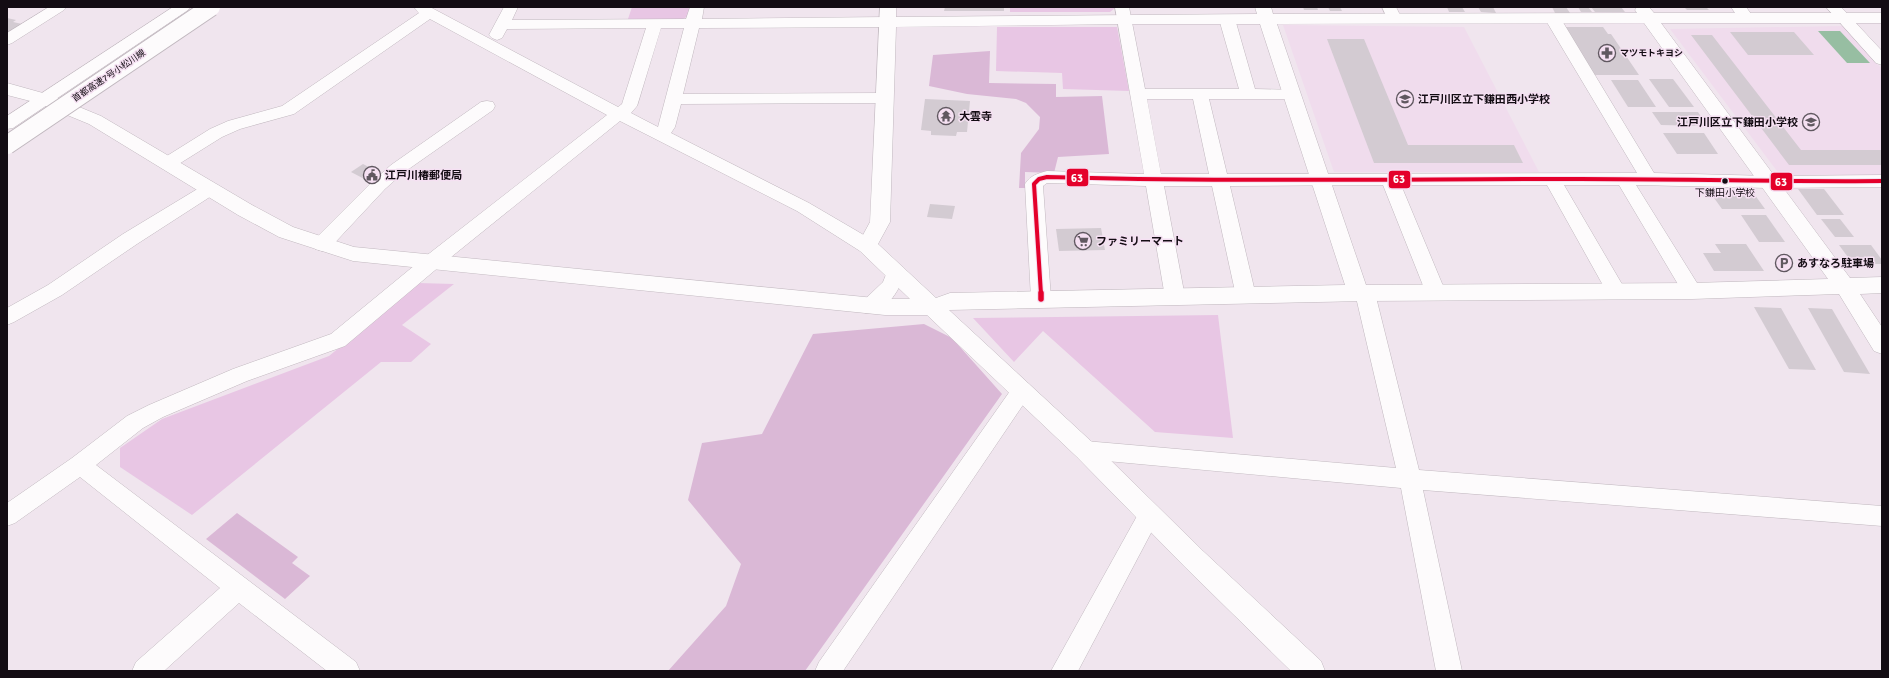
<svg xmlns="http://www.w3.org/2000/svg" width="1889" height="678" font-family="Signika,'Noto Sans JP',sans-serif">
	<rect width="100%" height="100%" fill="#f0e5ee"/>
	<!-- built -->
	<g fill="#f0dced">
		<polygon points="1283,25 1464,27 1539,172 1334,172"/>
		<polygon points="1843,26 1882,69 1882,175 1780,175 1670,29"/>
	</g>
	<!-- green -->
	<g fill="#e8c6e4">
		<polygon points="632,7 692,7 690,15 683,19 628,19"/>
		<polygon points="1010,7 1115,7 1115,8 1110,12 1010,12"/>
		<polygon points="997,27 1117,27 1129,91 1063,89 1062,73 996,71"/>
		<polygon points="418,283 454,284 402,325 431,344 411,362 381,362 192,515 120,467 120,448 162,419 329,356"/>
		<polygon points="1218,315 1233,438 1155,432 1043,331 1014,362 973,318"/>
	</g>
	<!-- forest -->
	<g fill="#dab8d6">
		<polygon points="990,51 989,83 1056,84 1056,97 1102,96 1109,154 1058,157 1054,173 1025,172 1025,188 1019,188 1021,153 1039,129 1040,117 1026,103 1016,99 967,94 929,86 933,55"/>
		<polygon points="924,324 952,338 1002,394 805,671 668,671 726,606 741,564 688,500 702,443 762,434 813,334"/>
		<polygon points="237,513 298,557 292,563 310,576 285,599 206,539"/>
	</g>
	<!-- water -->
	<polygon fill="#97bea2" points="1818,31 1840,31 1870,63 1847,63"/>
	<!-- building -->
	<g fill="#d3cbd2">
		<polygon points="945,7 1004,7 1004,11 944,11"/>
		<polygon points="1303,7 1317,7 1318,10 1304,10"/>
		<polygon points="1328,7 1340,7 1342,11 1330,11"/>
		<polygon points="1447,7 1462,7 1465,12 1449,12"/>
		<polygon points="1478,7 1493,7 1496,13 1481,12"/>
		<polygon points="1552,7 1566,7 1570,13 1555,13"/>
		<polygon points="1578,7 1588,7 1592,12 1581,12"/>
		<polygon points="1591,7 1621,7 1625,12 1595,12"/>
		<polygon points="1684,7 1706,7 1709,10 1687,10"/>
		<polygon points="7,18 16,20 13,22 22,24 7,34"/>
		<polygon points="1563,27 1603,27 1608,34 1611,34 1639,75 1594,75"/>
		<polygon points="1730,32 1794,32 1814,55 1748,55"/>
		<polygon points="1691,35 1712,35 1801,150 1882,150 1882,165 1789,165"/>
		<polygon points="1327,39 1364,39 1408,145 1514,145 1523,163 1374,163"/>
		<polygon points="1649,79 1673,79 1694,107 1669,107"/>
		<polygon points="1611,80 1638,80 1656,107 1628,107"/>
		<polygon points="925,99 970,101 967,132 957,132 956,136 931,135 931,131 921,130"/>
		<polygon points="1652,112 1698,112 1707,126 1661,125"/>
		<polygon points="1663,133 1704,133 1718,154 1677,154"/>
		<polygon points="363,164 384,175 372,183 351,172"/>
		<polygon points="1798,189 1824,189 1844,215 1817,215"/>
		<polygon points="1709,191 1752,191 1765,209 1722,209"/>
		<polygon points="930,204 955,206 952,219 927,217"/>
		<polygon points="1741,215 1766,215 1785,242 1759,242"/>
		<polygon points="1821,219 1840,219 1854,237 1835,237"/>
		<polygon points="1101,228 1105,250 1059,251 1056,229"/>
		<polygon points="1715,244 1746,244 1764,271 1714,271 1703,253 1721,253"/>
		<polygon points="1839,245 1871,245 1882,260 1882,264 1853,264"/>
		<polygon points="1754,307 1781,308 1816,370 1789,369"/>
		<polygon points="1808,308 1832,309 1870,374 1844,372"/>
	</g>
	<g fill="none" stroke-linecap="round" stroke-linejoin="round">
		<!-- minor casing -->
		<g stroke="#c1b8bf" stroke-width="1">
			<g id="minor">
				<polygon points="49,7 66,7 64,10 12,43 7,45 7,33"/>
				<polygon points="173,7 190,7 188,10 13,128 7,129 7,116"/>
				<path d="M414,7h16l188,100 4,-3 24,-76 -139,1 -5,9 -5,2 -5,-2 -3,-3 15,-28h14l-6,13 174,-1 4,-12h14l-2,12 186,-2 5,2 3,3 -3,3 -5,2 -189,1 -16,66 201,-1 6,1 2,4 -2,4 -6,1 -203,1 -6,23 -4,6 138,70 65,38 2,5 -2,5 -7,2 -7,-2 -63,-40 -177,-90 -180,145 -95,80 -98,35 -84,36 -20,11 -47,37 260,197 4,9h-33l-88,-68 -75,68h-32l4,-9 84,-74 -140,-111 -65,46 -8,3v-23l65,-45 55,-42 22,-11 84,-36 98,-35 95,-78 181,-141 -177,-96 -136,95 -54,15 -18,8 -48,30 -6,2 -6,-2 -3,-4 3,-4 48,-30 18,-8 54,-15 137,-93zM661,28h23l-26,99 -27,-14 6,-7z"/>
				<path d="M1115,7h14l16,82h94l-20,-70 3,-3h10l3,3 20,70 43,1 2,4 -2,4 -6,1h-83l18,75 410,-1 -92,-154 3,-3h10l3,3 93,154 115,3 113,-1v12l-113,1 -133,-3 66,106 -3,5 -7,2 -7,-2 -66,-111h-55l62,106 -3,5 -7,2 -7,-2 -62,-111h-146l45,108 -3,5 -7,2 -7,-2 -3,-5 -43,-108 -153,1 26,110 -3,5 -7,2 -7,-2 -3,-5 -24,-110h-48l21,111 -3,5 -7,2 -7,-2 -3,-5 -19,-111 -99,-3 -4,3 8,113 -3,5 -7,2 -7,-2 -3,-5 -6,-115c6,-9 12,-10 22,-13l97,3zM1147,99h46l16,75h-48z"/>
				<polygon points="1382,7 1396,7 1402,19 1399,22 1389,22"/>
				<path d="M1731,7h15l8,11 -2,3c-11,3 -15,-5 -21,-14z"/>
				<polygon points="1826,7 1841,7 1882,51 1882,65 1876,63"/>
				<polygon points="487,101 493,102 495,106 493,110 403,173 385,189 329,249 322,251 315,249 313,244 315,239 373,181 391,165 481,102"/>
				<polygon points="210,183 216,185 219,189 216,193 137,244 62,295 14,322 7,325 7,308 48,285 123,234 204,185"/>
				<path d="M896,265l7,2 2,5c-4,17 -22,47 -43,40l-3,-5 3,-5 21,-20 6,-15z"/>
				<polygon points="1365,286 1372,288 1375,293 1419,470 1882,506 1882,526 1423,490 1462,671 1436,671 1401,488 1085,459 1077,456 1074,450 1077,444 1085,441 1396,468 1355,293 1358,288"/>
				<polygon points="1022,382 1029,384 1032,390 1029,396 843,671 815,671 819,662 1015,384"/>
				<polygon points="1150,504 1158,507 1161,514 1078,671 1051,671 1142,507"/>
			</g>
		</g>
		<!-- tertiary casing -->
		<g stroke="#c1b8bf" stroke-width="1">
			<path id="tertiary" d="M880,7h16v10l361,-3 -2,-7h16l2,7 364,-1 -2,-3 2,-3h12l5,6h228v10h-221l189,255 32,-1v16l-22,1 22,33v27l-8,-3 -35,-57 -147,5 -327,2 -416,9 144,133 110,108 118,110 4,10h-34l-106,-104 -108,-110 -150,-142h-42l-532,-54 -74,-24 -41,-22 -149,-91 -51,-21 -31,-8v-12l43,12 51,21 151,89 41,22 61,20 531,52h25l-50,-48 -3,-5 13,-24zM1644,23l184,256 -136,4 -326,2 -89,-261zM1125,24h135l85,261 -395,8 -14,5 -58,-54 12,-22 6,-195z"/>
		</g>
		<!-- minor -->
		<use href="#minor" fill="#fdfbfc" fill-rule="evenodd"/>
		<!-- tertiary -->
		<use href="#tertiary" fill="#fdfbfc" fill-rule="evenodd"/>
		<!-- motorway-bridge casing -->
		<g stroke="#c1b8bf" stroke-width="20" stroke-linecap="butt">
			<polyline id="motorway-bridge" points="7,145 211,7"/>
		</g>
		<!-- motorway-bridge -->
		<use href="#motorway-bridge" stroke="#fdfbfc" stroke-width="18"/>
		<!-- bus-1-far1 casing -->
		<g stroke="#f5e0f2" stroke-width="6">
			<path id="bus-1-far1" d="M1041,294l-7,-110 5,-5 8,-2c178,5 355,2 533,2 101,0 201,3 302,2"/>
		</g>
		<!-- bus-1 casing -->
		<g stroke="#f5e0f2" stroke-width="8">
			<polyline id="bus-1" points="1041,293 1041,299"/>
		</g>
		<!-- bus-1-far1 -->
		<use href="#bus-1-far1" stroke="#e4002b" stroke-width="4"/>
		<!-- bus-1 -->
		<use href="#bus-1" stroke="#e4002b" stroke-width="5.5"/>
	</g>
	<!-- icons -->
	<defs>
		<g id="pharmacy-ring" transform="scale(0.9)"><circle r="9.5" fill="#f5e0f2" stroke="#605860" stroke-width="1.5"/><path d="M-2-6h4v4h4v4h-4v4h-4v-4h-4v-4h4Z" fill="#605860"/></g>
		<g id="school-ring" transform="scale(0.9)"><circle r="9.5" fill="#f5e0f2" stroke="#605860" stroke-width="1.5"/><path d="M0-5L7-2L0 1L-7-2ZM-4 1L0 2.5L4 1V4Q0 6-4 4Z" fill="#605860"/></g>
		<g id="temple-ring" transform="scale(0.9)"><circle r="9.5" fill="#f5e0f2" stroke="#605860" stroke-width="1.5"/><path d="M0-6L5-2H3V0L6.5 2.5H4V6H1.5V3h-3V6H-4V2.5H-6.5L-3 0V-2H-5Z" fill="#605860"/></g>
		<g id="civic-ring" transform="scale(0.9)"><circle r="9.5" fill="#f5e0f2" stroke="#605860" stroke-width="1.5"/><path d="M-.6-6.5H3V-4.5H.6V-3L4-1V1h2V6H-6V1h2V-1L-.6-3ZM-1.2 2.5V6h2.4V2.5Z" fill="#605860"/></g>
		<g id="supermarket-ring" transform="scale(0.9)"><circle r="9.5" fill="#f5e0f2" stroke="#605860" stroke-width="1.5"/><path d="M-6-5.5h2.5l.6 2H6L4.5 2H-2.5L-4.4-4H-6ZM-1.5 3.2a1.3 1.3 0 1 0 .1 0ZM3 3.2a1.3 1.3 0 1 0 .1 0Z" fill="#605860"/></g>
		<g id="parking-ring" transform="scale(0.9)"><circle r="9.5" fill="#f5e0f2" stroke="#605860" stroke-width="1.5"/><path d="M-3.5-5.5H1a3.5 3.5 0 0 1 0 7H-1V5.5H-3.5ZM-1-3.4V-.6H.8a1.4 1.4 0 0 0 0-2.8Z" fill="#605860"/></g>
	</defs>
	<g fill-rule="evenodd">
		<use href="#pharmacy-ring" x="1607" y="53"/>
		<use href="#school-ring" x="1405" y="99"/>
		<use href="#temple-ring" x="946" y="116"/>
		<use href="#school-ring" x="1811" y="122"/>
		<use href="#civic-ring" x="372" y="175"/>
		<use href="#supermarket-ring" x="1083" y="241"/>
		<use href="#parking-ring" x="1784" y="263"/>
	</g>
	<!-- markers -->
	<circle fill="#130c13" stroke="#f5e0f2" stroke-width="1.5" cx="1725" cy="181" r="3.5"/>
	<g text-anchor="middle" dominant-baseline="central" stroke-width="3" stroke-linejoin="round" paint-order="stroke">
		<!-- far-poi labels -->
		<g font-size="9" font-weight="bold" fill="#130c13" stroke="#f5e0f2" text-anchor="start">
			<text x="1620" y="53">マツモトキヨシ</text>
		</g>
		<!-- far-street labels -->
		<g font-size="9" fill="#130c13" stroke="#f5e0f2">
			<text transform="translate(109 76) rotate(-34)">首都高速7号小松川線</text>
		</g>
		<!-- bus labels -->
		<g font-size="10" fill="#130c13" stroke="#f5e0f2">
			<text x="1725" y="193">下鎌田小学校</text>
		</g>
		<!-- poi labels -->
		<g font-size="11" font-weight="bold" fill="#130c13" stroke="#f5e0f2" text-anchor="start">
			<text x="1418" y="99">江戸川区立下鎌田西小学校</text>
			<text x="959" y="116">大雲寺</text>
			<text x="1798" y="122" text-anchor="end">江戸川区立下鎌田小学校</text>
			<text x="385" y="175">江戸川椿郵便局</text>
			<text x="1096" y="241">ファミリーマート</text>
			<text x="1797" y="263">あすなろ駐車場</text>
		</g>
	</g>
	<g stroke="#f5e0f2" stroke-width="1.5">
		<rect x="1066" y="168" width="23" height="19" rx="4" fill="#e4002b"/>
		<rect x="1388" y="170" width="23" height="19" rx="4" fill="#e4002b"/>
		<rect x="1770" y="172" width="23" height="19" rx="4" fill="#e4002b"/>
	</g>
	<g font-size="11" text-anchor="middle" font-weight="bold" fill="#fff">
		<text x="1077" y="182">63</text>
		<text x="1399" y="183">63</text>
		<text x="1781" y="186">63</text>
	</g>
	<!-- border -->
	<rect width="1889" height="678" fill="none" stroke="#130c13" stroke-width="16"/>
</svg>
